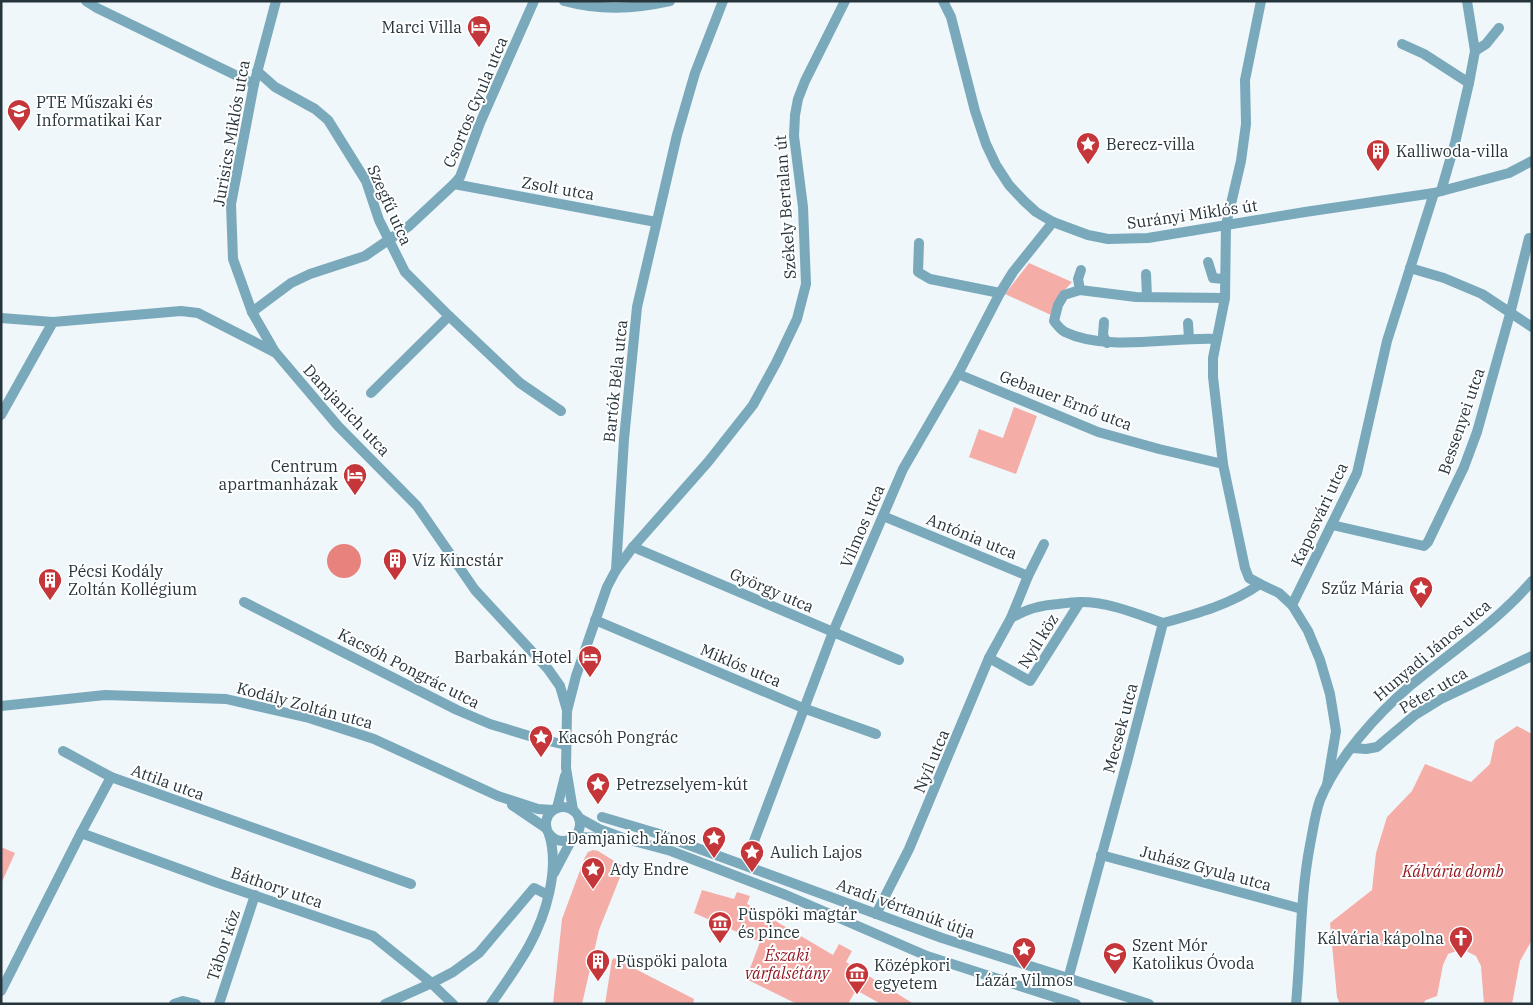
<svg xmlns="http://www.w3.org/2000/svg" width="1533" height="1005" font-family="'IBM Plex Serif',serif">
	<rect width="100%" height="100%" fill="#eff7fa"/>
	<!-- green -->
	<g fill="#f5ada7">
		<polygon points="1029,263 1072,282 1061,294 1051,315 1005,294"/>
		<polygon points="1014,407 1037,416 1016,474 969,457 979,429 1003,438"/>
		<polygon points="1517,726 1532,734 1532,940 1520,961 1512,1004 1484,1004 1481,966 1476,956 1462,949 1448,954 1443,965 1437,996 1426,1000 1422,1004 1340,1004 1337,997 1330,923 1372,890 1376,853 1387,817 1412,791 1425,764 1471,782 1490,764 1495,741"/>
		<polygon points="1,847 15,853 1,884"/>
		<polygon points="593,850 598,851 624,867 599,930 582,1004 553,1004 562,919 585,857 588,852"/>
		<polygon points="702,890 734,899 737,892 750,896 747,904 833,955 839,944 852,951 846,962 914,1004 881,1004 856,990 848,1004 797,1004 746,979 760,942 694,913"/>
		<polygon points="614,958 694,999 693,1004 605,1004 612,960"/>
	</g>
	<!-- water -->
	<circle fill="#e8827d" cx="344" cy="561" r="17"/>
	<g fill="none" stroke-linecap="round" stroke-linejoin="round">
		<!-- minor -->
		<g stroke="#7aa9bc" stroke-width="10">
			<polyline points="86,1 97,8 254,84"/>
			<path d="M564,1c37,10 69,8 106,0"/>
			<polyline points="943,1 951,17 975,111 986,144 996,165 1009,185 1024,201 1036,212 1053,222 1088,235 1108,239 1148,238 1305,212 1434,193 1509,173 1532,161"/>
			<polyline points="1467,1 1475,51 1469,83"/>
			<polyline points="1402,44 1424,54 1469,83 1455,143 1441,191"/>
			<polyline points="1475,51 1486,44 1499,28"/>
			<polyline points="257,71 275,87 315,109 328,120 366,181 379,220 405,272 449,316 520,383 561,411"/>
			<polyline points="454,184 656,222"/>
			<polyline points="919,243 918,272 930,279 1000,293"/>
			<polyline points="1208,262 1213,278 1225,279"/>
			<polyline points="1410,268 1444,278 1482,294 1532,327"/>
			<polyline points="1146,274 1147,297"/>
			<polyline points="1080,290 1078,279 1081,270"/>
			<polyline points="252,312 291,283 310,274 365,256 409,226 454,184 460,177 480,123 534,1"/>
			<polyline points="1,318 53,322 181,311 198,313 276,353 338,426 417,506 475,590 548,669 560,686 567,710"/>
			<polyline points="1104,322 1103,335 1107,343"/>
			<polyline points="1188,323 1189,339"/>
			<path d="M1216,339c-46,-2 -110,13 -151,-7 -4,-2 -8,-7 -11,-11l4,-16 6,-10 16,-5 56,7 89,1"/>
			<polyline points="275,352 252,312 233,259 231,204 254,84 276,1"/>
			<polyline points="958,374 1098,432 1159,449 1223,464"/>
			<polyline points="371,393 449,316"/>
			<polyline points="1,415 53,322"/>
			<path d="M883,516l145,60 -17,42c15,-9 30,-13 47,-14 8,-1 16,-2 23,-2 28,0 56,12 82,21"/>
			<polyline points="1332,525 1424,546 1428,542 1464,467 1477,432 1510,314 1529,238"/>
			<polyline points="633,547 899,660"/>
			<polyline points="616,570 633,547 708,462 753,405 776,363 797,319 806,284 803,207 794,136 795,115 798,99 805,81 845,1"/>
			<polyline points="1028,576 1044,544"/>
			<polyline points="1260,584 1249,578 1245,568 1223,464 1213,377 1213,358 1225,298 1226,225 1241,161 1246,124 1245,80 1261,1"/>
			<polyline points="244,602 457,710 490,724 536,738 566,745"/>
			<polyline points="595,620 803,708 876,734"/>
			<polyline points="989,658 1030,681 1080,602"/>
			<polyline points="1,706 105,695 226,699 309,718 374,739 498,796 538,809 553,810"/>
			<polyline points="1352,748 1366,749 1377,747 1415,715 1441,699 1532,656"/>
			<polyline points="63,751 111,777 411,884"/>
			<polyline points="1327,785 1336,731 1330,694 1320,660 1308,631 1292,605 1357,473 1387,341 1434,193"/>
			<polyline points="512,805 546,828"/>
			<circle cx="563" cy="824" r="17"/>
			<polyline points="557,808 565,776"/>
			<polyline points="573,810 566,768 567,711 576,676 607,587 616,570 624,439 637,307 677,135 695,73 723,1"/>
			<polyline points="602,817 656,833 942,938 1149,1004"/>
			<polyline points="579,818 599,829 626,839 671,851 786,895 927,956 1076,1004"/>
			<polyline points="81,833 218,883 373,936 429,981 453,1004"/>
			<polyline points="574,837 612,838"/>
			<polyline points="1101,855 1302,909"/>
			<polyline points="745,865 833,632 903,469 958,374 1000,293 1013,272 1053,222"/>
			<polyline points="554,873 572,839"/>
			<polyline points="876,914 909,849 989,658 1011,618"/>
			<path d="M1068,979l59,-217 36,-139c33,-9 69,-19 97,-39l19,9 13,12"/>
			<polyline points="1,991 81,833 111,777"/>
			<polyline points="174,1004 183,1001 196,1004"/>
			<polyline points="219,1004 255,895"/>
			<polyline points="385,1004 432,983 453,972 479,953 534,888 548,895"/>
			<path d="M491,1004c13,-19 27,-38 38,-58 17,-31 31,-77 20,-112"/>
			<path d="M1296,1004c5,-53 4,-107 14,-159 3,-15 5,-31 10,-45 17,-42 57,-86 91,-115 41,-34 86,-63 121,-104"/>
		</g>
	</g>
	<!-- icons -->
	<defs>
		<g id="hotel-pin" transform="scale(1.25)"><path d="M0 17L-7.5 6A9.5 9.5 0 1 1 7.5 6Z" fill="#c5363a" stroke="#fff"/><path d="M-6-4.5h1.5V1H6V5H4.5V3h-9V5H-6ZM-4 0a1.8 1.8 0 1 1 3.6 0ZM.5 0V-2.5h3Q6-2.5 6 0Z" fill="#fff"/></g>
		<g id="university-pin" transform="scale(1.25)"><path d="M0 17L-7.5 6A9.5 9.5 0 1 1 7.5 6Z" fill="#c5363a" stroke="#fff"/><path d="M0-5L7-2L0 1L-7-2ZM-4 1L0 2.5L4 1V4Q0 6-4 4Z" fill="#fff"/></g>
		<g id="sight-pin" transform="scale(1.25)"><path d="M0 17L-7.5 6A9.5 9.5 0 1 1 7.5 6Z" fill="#c5363a" stroke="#fff"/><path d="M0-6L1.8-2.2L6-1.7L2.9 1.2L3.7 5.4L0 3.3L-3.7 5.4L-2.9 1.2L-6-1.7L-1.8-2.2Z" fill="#fff"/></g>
		<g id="building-pin" transform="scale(1.25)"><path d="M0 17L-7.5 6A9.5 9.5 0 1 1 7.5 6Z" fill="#c5363a" stroke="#fff"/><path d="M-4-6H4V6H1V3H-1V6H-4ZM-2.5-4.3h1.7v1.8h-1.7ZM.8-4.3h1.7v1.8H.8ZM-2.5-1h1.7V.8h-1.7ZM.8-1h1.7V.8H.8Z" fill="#fff"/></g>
		<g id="museum-pin" transform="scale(1.25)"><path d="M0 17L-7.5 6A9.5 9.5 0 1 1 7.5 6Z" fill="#c5363a" stroke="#fff"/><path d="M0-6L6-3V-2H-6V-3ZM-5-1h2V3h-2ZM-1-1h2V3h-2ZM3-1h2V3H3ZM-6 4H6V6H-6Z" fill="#fff"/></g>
		<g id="church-pin" transform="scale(1.25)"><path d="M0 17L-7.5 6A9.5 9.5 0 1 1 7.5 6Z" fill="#c5363a" stroke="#fff"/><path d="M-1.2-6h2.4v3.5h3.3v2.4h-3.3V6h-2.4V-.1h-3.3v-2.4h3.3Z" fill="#fff"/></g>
		<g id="school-pin" transform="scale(1.25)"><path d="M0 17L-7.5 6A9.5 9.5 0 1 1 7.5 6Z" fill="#c5363a" stroke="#fff"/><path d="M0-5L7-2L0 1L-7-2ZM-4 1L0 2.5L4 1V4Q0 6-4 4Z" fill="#fff"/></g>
	</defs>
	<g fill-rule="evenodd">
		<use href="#hotel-pin" x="479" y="27"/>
		<use href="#university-pin" x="19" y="111"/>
		<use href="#sight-pin" x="1088" y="144"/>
		<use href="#building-pin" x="1378" y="151"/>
		<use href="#hotel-pin" x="355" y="475"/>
		<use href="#building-pin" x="395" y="560"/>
		<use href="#building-pin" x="50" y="580"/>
		<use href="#sight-pin" x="1421" y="588"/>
		<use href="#hotel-pin" x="590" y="657"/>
		<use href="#sight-pin" x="541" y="737"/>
		<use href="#sight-pin" x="598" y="784"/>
		<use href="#sight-pin" x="714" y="838"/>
		<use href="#sight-pin" x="752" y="852"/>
		<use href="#sight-pin" x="593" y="869"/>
		<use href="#museum-pin" x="720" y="923"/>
		<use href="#church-pin" x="1461" y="938"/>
		<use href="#sight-pin" x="1024" y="949"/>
		<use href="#school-pin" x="1115" y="954"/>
		<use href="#building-pin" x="598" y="961"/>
		<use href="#museum-pin" x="857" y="974"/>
	</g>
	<g text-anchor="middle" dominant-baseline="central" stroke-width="4" stroke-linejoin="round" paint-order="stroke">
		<!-- poi labels -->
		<g font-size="16" fill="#26353c" stroke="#fff" text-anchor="start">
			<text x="462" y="27" text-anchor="end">Marci Villa</text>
			<text x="36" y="102">PTE Műszaki és<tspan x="36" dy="18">Informatikai Kar</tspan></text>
			<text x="1106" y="144">Berecz-villa</text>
			<text x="1396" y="151">Kalliwoda-villa</text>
			<text x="338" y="466" text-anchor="end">Centrum<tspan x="338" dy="18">apartmanházak</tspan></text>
			<text x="412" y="560">Víz Kincstár</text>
			<text x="68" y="571">Pécsi Kodály<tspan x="68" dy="18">Zoltán Kollégium</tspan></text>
			<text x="1404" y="588" text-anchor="end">Szűz Mária</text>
			<text x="572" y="657" text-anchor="end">Barbakán Hotel</text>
			<text x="558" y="737">Kacsóh Pongrác</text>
			<text x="616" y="784">Petrezselyem-kút</text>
			<text x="696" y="838" text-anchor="end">Damjanich János</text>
			<text x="770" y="852">Aulich Lajos</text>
			<text x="610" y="869">Ady Endre</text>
			<text x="738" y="914">Püspöki magtár<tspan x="738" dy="18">és pince</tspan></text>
			<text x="1444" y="938" text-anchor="end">Kálvária kápolna</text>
			<text x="1132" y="945">Szent Mór<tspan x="1132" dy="18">Katolikus Óvoda</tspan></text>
			<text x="616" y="961">Püspöki palota</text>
			<text x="874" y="965">Középkori<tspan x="874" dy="18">egyetem</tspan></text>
			<text x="1024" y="980" text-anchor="middle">Lázár Vilmos</text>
		</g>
		<!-- street labels -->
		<g font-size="16" fill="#26353c" stroke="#fff">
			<text transform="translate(475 102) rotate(-67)">Csortos Gyula utca</text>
			<text transform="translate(231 133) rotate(-80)">Jurisics Miklós utca</text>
			<text transform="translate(558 188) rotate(10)">Zsolt utca</text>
			<text transform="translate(390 205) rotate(66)">Szegfű utca</text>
			<text transform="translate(785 207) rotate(-94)">Székely Bertalan út</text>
			<text transform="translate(1192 214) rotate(-8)">Surányi Miklós út</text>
			<text transform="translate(615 381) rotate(-84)">Bartók Béla utca</text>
			<text transform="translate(1066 400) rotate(21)">Gebauer Ernő utca</text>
			<text transform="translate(347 410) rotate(47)">Damjanich utca</text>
			<text transform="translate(1461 421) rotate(-71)">Bessenyei utca</text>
			<text transform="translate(1319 514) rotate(-65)">Kaposvári utca</text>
			<text transform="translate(862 526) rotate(-67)">Vilmos utca</text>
			<text transform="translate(972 536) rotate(22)">Antónia utca</text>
			<text transform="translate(772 590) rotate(23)">György utca</text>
			<text transform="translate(1038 641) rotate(-58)">Nyíl köz</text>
			<text transform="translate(1432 650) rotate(-40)">Hunyadi János utca</text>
			<text transform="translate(741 665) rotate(23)">Miklós utca</text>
			<text transform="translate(409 668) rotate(27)">Kacsóh Pongrác utca</text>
			<text transform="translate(1433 690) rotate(-30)">Péter utca</text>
			<text transform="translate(305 705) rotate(15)">Kodály Zoltán utca</text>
			<text transform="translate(1120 728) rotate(-75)">Mecsek utca</text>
			<text transform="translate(931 761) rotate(-67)">Nyíl utca</text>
			<text transform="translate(168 782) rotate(20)">Attila utca</text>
			<text transform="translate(1206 868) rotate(15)">Juhász Gyula utca</text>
			<text transform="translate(277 887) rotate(19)">Báthory utca</text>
			<text transform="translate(906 908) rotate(20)">Aradi vértanúk útja</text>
			<text transform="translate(223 945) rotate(-72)">Tábor köz</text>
		</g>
		<!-- park labels -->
		<g font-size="16" font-style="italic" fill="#91161f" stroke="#fff">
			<text x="1453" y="871">Kálvária domb</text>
			<text x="787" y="955">Északi<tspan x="787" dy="18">várfalsétány</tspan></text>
		</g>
	</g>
	<!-- border -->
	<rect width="1533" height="1005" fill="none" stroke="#26353c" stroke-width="5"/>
</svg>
